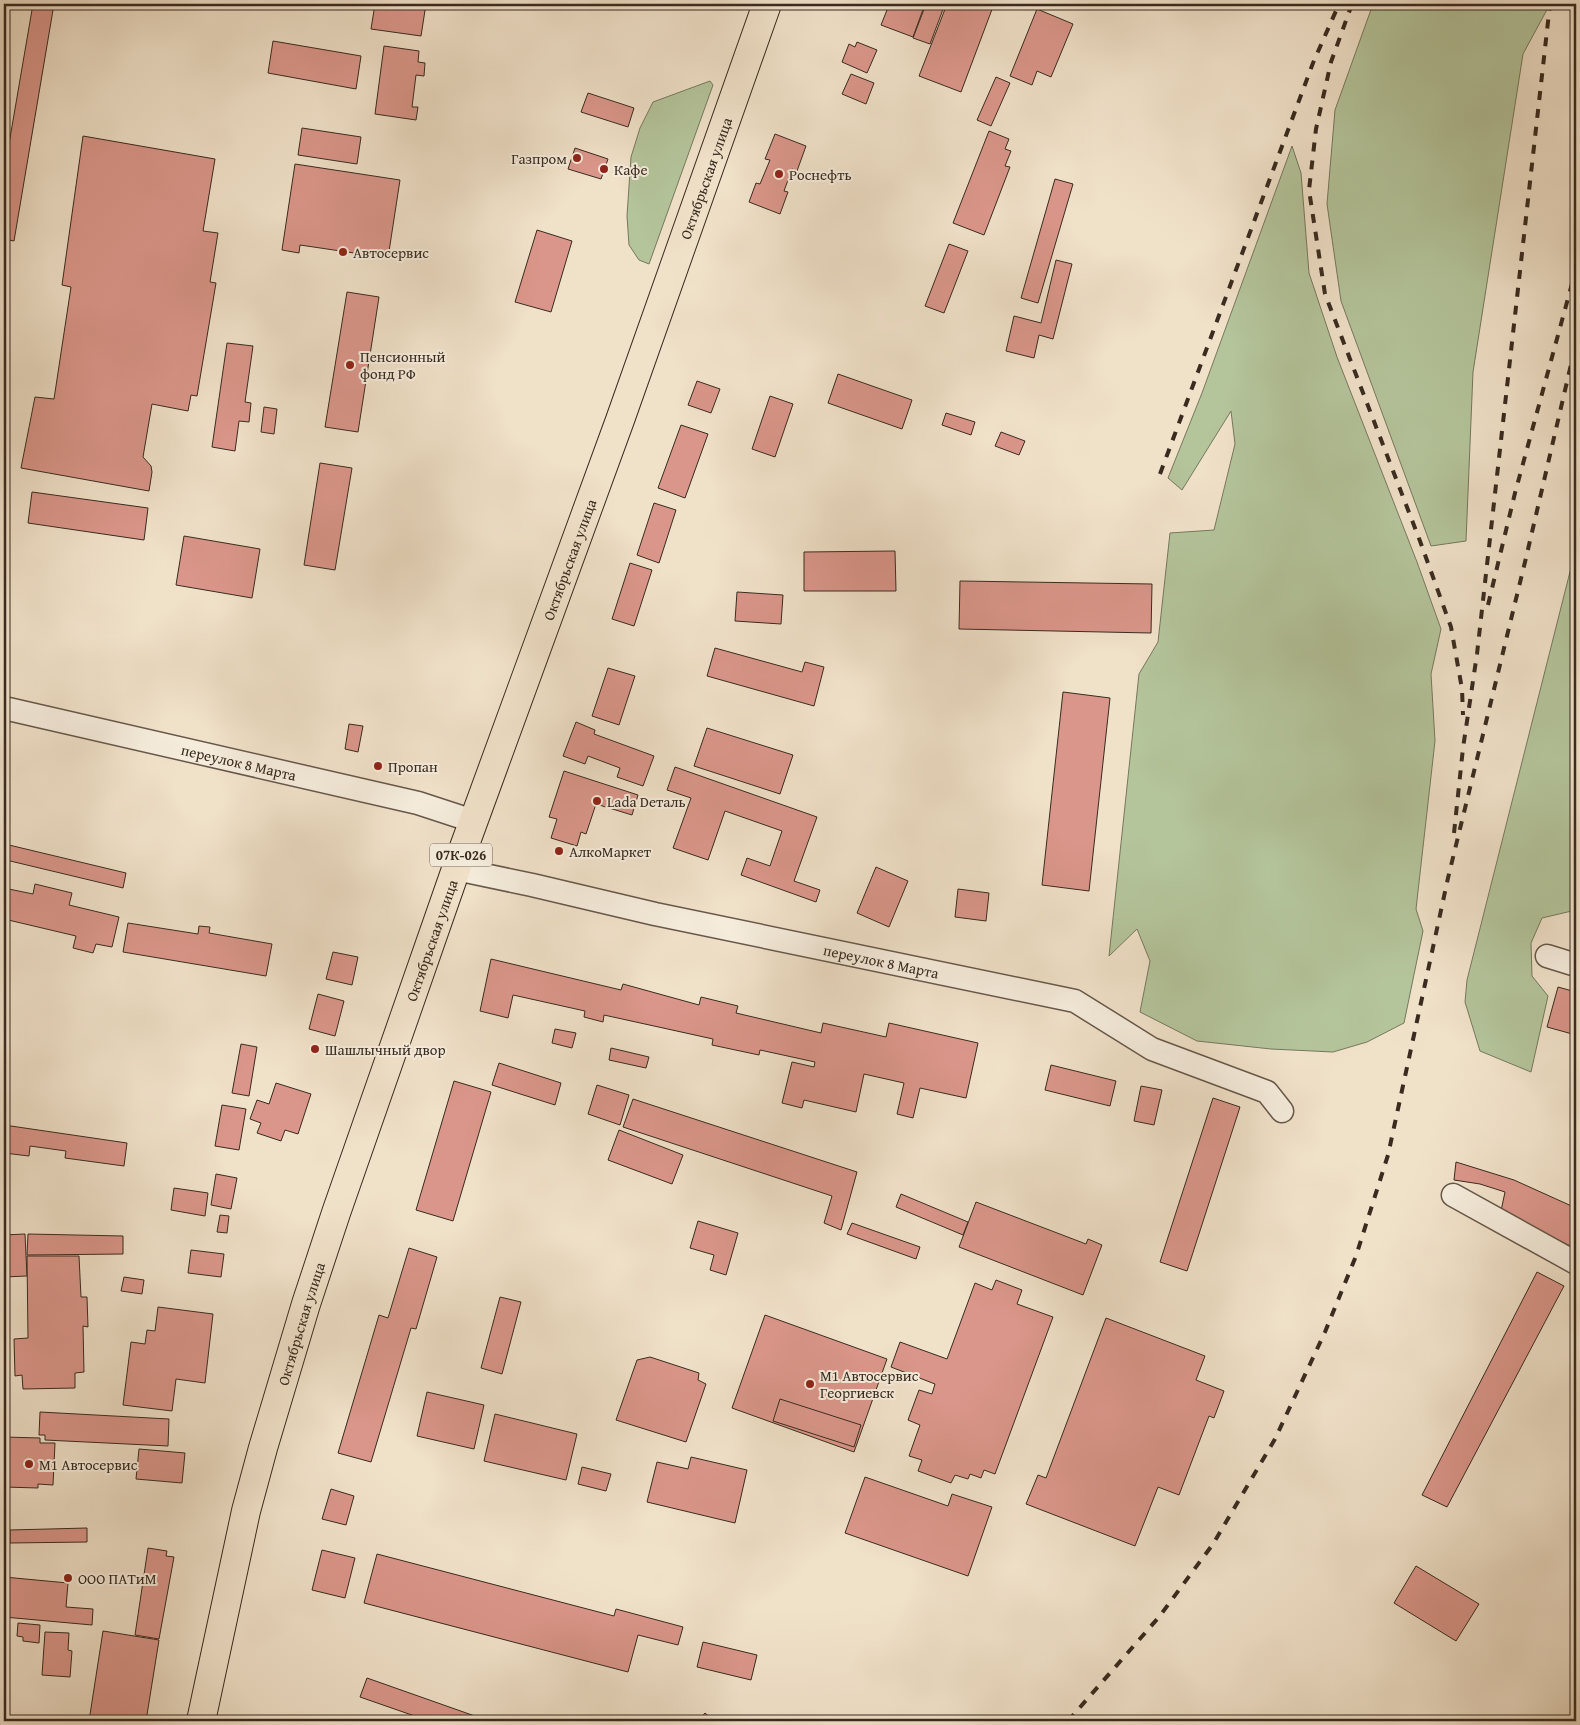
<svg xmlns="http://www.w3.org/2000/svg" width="1580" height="1725" font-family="'Gentium Book Plus',serif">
	<rect width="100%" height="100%" fill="#f0e1c9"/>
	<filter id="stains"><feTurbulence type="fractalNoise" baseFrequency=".004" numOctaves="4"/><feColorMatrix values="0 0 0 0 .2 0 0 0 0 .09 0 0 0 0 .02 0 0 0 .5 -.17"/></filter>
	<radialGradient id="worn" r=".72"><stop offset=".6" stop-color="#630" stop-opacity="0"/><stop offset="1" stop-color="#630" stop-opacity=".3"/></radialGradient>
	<!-- green -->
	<g fill="#b4c49b" stroke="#76785e">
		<polygon points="1373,4 1550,4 1523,54 1473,372 1466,541 1431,546 1341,301 1327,204 1335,110"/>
		<polygon points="710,81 713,85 649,264 639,260 629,245 627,216 631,157 640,128 653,102"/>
		<polygon points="1292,146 1301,173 1309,273 1337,357 1417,562 1441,629 1431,674 1435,741 1416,909 1423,931 1404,1023 1367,1042 1333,1052 1271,1049 1197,1041 1140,1012 1150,961 1137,929 1109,956 1139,674 1158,642 1170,533 1214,530 1235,444 1231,411 1182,490 1168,478 1202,393"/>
		<polygon points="1576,548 1576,910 1542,918 1531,943 1532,976 1548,996 1531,1072 1480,1051 1465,1002 1467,980"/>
	</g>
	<!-- building -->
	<g fill="#da968a" stroke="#392b20">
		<polygon points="33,4 54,4 14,241 4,239 4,173"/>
		<polygon points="375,4 426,4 421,36 371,29"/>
		<polygon points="872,4 925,4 913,37 881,25 887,10"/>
		<polygon points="926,4 945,4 930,44 913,38"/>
		<polygon points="947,4 994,4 961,92 919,76"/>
		<polygon points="1037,9 1073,24 1051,77 1037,71 1032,85 1010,76"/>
		<polygon points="273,41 361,56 356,89 268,73"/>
		<polygon points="857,42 877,50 867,73 842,62 849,44 855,47"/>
		<polygon points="384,46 419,51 418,62 425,63 424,76 416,75 412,107 418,107 416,120 375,114"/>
		<polygon points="851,74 874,83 866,104 842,94"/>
		<polygon points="996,77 1010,83 991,126 977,120"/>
		<polygon points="588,93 634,108 628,127 581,112"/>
		<polygon points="302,128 361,137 357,164 298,155"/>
		<polygon points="989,131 1009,139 1005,149 1011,151 1005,166 1010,167 984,235 953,223"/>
		<polygon points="775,134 806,146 797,171 792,169 784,191 788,192 780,214 749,202 756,183 760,184 770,160 765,159"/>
		<polygon points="83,136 215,159 203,231 218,233 210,282 216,283 197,396 191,395 188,411 152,404 143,457 151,466 152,472 149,491 21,468 35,397 54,399 71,287 62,285"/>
		<polygon points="575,148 608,159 601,179 568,169"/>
		<polygon points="295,164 400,180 388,258 300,245 299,253 282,250"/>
		<polygon points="1055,179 1073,184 1038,303 1021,298"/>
		<polygon points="537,230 572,241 551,312 515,302"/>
		<polygon points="949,244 968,251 944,313 925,306"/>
		<polygon points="1056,260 1072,264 1053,339 1039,335 1034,358 1006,351 1014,316 1041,323"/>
		<polygon points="4,278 8,279 4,318"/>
		<polygon points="347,292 379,297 358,432 325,427"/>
		<polygon points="227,343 253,346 245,402 251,403 249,422 239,421 235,451 212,447"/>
		<polygon points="838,374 912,400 902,429 828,403"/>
		<polygon points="697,381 720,389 711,413 688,405"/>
		<polygon points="770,396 793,404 775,457 752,449"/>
		<polygon points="264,407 277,409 274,434 261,432"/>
		<polygon points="946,413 975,422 971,435 942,425"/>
		<polygon points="681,425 708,434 685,498 658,488"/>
		<polygon points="1001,432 1025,441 1019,455 995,446"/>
		<polygon points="320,463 352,468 335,570 304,565"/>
		<polygon points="32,492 148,508 144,540 28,523"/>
		<polygon points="654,503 676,510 659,563 637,555"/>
		<polygon points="184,536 260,549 252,598 176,585"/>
		<polygon points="895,551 896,591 804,591 804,552"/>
		<polygon points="630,563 652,570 634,626 612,619"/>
		<polygon points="960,581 1152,584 1151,633 959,629"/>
		<polygon points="737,592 783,595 781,624 735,621"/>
		<polygon points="715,648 802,672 805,662 824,667 814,706 707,676"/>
		<polygon points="608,668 635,676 619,725 592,716"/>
		<polygon points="1063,692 1110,698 1089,891 1042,885"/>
		<polygon points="576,722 595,730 594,734 654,756 643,786 617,777 620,768 588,756 585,764 563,756"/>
		<polygon points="349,724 363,726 358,752 345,749"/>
		<polygon points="707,728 793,755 780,794 694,766"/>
		<polygon points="675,767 817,817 794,881 820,890 816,902 741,875 747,858 770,866 782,831 725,811 708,860 673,848 691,798 667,790"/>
		<polygon points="564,771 638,795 632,815 596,804 586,834 581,832 577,846 551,838 557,819 549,817"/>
		<polygon points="9,845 126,873 123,888 6,860"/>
		<polygon points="876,867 908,881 889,927 857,913"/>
		<polygon points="35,884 72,893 69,905 119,917 112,947 96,944 93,953 73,948 76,936 4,919 4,888 33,894"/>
		<polygon points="958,889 989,893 986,921 955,917"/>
		<polygon points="128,923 198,934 199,926 210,927 209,933 272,944 266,976 123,952"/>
		<polygon points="333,952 358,957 352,985 326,979"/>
		<polygon points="491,959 621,990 623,984 699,1005 701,997 738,1006 736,1013 821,1033 823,1023 886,1037 889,1023 978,1043 966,1098 920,1088 913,1118 897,1114 904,1083 864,1074 856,1112 804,1100 802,1108 782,1103 792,1062 814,1067 815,1062 760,1050 759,1055 712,1045 713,1039 604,1015 603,1022 584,1017 585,1011 513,995 508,1018 480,1011"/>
		<polygon points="1558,987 1576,992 1576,1035 1547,1027"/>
		<polygon points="318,994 344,1001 335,1036 309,1029"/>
		<polygon points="555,1029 576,1033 572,1048 552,1043"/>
		<polygon points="241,1044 257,1047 249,1096 232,1093"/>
		<polygon points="611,1048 649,1057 646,1068 609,1060"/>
		<polygon points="499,1063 561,1083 555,1105 492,1085"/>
		<polygon points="1051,1065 1116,1081 1110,1106 1045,1090"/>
		<polygon points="454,1081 491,1092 453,1221 416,1210"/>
		<polygon points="276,1083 311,1094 298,1134 285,1130 281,1141 257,1133 261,1123 250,1119 257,1100 269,1104"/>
		<polygon points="597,1085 629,1095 620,1125 588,1114"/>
		<polygon points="1141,1086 1162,1090 1154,1125 1134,1121"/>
		<polygon points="1213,1098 1240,1107 1187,1271 1160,1262"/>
		<polygon points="633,1099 857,1172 841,1230 824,1223 832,1196 623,1127"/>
		<polygon points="222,1105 246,1109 239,1150 215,1146"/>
		<polygon points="4,1125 127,1143 124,1166 65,1158 66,1151 30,1146 29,1156 4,1153"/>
		<polygon points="619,1130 683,1155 672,1184 608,1160"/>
		<polygon points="1456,1162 1514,1180 1576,1208 1576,1249 1501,1211 1505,1192 1480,1184 1454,1180"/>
		<polygon points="216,1174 237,1178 231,1209 211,1205"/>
		<polygon points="174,1188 208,1193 205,1216 171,1210"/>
		<polygon points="901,1194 968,1222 963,1235 896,1207"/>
		<polygon points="976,1202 1086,1244 1088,1239 1102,1245 1083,1295 959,1247"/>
		<polygon points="220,1215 229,1216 227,1233 217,1232"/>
		<polygon points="698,1221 738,1233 726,1275 710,1270 714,1255 690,1248"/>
		<polygon points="852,1223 920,1247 916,1259 847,1234"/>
		<polygon points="25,1234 27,1276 4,1277 4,1235"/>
		<polygon points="28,1234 123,1236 123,1254 27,1255"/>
		<polygon points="409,1248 437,1257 416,1329 411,1328 371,1462 338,1453 379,1315 388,1318"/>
		<polygon points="191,1250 224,1254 221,1277 188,1273"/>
		<polygon points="27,1256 79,1256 81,1297 87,1297 88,1327 83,1326 84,1372 75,1373 75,1388 23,1389 22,1375 15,1376 14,1339 28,1338"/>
		<polygon points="1537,1272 1564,1286 1447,1507 1422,1495"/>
		<polygon points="124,1277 144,1280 142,1294 121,1291"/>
		<polygon points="996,1280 1022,1290 1017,1304 1053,1317 995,1474 984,1470 981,1478 970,1474 968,1479 955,1475 951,1483 918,1471 922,1460 909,1456 920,1425 908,1420 919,1390 932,1394 935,1384 891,1367 900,1342 947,1359 975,1283 992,1290"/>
		<polygon points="500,1297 521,1302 502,1374 481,1368"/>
		<polygon points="158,1307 213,1314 205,1383 176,1379 172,1411 123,1405 131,1342 145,1344 147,1330 155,1331"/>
		<polygon points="765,1315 887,1359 854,1452 732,1408"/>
		<polygon points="1106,1318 1205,1356 1196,1380 1224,1391 1214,1418 1209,1416 1179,1495 1158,1487 1135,1546 1026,1504 1038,1475 1046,1478"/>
		<polygon points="650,1357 699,1373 698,1380 706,1384 686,1442 616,1420 637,1360"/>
		<polygon points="427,1392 484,1405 474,1449 417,1436"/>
		<polygon points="780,1399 861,1425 854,1447 773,1421"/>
		<polygon points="40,1412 169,1419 168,1446 45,1440 45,1435 39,1435"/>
		<polygon points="495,1414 577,1434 566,1480 484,1461"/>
		<polygon points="4,1437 40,1438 40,1443 55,1443 53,1485 38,1484 38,1488 4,1487"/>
		<polygon points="139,1449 185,1453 182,1483 136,1479"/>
		<polygon points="691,1457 747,1470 735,1523 647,1502 657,1462 688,1469"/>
		<polygon points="582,1467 611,1474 606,1491 578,1484"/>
		<polygon points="865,1477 948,1506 952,1494 992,1507 968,1576 845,1533"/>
		<polygon points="331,1489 354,1496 346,1525 322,1519"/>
		<polygon points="87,1528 87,1542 10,1543 10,1530"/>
		<polygon points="148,1548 167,1551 166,1556 174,1557 159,1639 135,1635"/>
		<polygon points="322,1550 355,1558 345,1598 312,1590"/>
		<polygon points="377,1554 614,1616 616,1609 683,1627 678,1645 638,1635 628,1672 364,1603"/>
		<polygon points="1416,1566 1479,1604 1456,1641 1394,1603"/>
		<polygon points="4,1577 68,1583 66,1607 93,1609 92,1625 4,1617"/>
		<polygon points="18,1623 40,1625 39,1643 23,1641 23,1637 17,1636"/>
		<polygon points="103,1631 159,1640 146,1721 89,1721"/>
		<rect x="4" y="1632" width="2" height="89"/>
		<polygon points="45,1632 69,1633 68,1650 72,1651 70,1677 42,1675"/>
		<polygon points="703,1642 757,1655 751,1680 697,1667"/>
		<polygon points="367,1678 489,1721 429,1721 360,1697"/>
		<polygon points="705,1713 714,1721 698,1721"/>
	</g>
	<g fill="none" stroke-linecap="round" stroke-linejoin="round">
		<!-- minor casing -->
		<g stroke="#67584a" stroke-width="25">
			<g id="minor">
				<path id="s1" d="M4,708l414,95 55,18"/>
				<path id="s2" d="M456,869l76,16 123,29 420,87 77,48 115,43 15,19"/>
				<polyline points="1547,956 1576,965"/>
				<polyline points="1453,1195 1576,1263"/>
			</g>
		</g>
		<!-- major casing -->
		<g stroke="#392b20" stroke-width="30">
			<g id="major">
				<path id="s3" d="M201,1721l45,-210 17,-63 43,-144 30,-91 120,-344 164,-449 147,-416"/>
			</g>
		</g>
		<!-- minor -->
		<use href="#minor" stroke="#f5ecdc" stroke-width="22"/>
		<!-- major -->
		<use href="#major" stroke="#f0e1c9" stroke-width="28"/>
		<!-- rail -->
		<g stroke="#392b20" stroke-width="4" stroke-dasharray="9 9" stroke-linecap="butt">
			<polyline points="1352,4 1331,62 1316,129 1309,190 1325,294 1420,541 1451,627 1462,689 1463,715"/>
			<polyline points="1160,474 1313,63 1339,4"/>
			<polyline points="1488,605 1515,493 1576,269"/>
			<polyline points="1454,833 1463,748 1477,654 1550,4"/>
			<polyline points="1068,1721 1159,1617 1213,1544 1275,1439 1325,1332 1356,1256 1388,1155 1448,878 1526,558 1576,343"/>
		</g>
	</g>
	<!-- markers -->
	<g fill="#8f2418" stroke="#f5ecdc" stroke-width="2">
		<circle cx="577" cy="158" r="5"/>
		<circle cx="604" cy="169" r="5"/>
		<circle cx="779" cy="174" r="5"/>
		<circle cx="343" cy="252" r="5"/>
		<circle cx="350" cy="365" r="5"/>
		<circle cx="378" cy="766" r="5"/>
		<circle cx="597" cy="801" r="5"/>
		<circle cx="559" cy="851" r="5"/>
		<circle cx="315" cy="1049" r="5"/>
		<circle cx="810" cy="1384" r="5"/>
		<circle cx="29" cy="1464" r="5"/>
		<circle cx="68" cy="1578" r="5"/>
	</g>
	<g text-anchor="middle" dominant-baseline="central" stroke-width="4" stroke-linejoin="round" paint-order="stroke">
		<!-- shield labels -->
		<rect fill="#f5ecdc" stroke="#716558" stroke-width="1" x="430" y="843.5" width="62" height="23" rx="4"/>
		<g font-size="14" font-weight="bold" fill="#392b20">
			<text x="461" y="855">07К-026</text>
		</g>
		<!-- poi labels -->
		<g font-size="15" fill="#392b20" stroke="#f5ecdc" text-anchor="start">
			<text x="567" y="158" text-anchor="end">Газпром</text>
			<text x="614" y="169">Кафе</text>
			<text x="789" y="174">Роснефть</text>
			<text x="353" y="252">Автосервис</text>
			<text x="360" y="356">Пенсионный<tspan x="360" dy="17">фонд РФ</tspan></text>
			<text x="388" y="766">Пропан</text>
			<text x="607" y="801">Lada Dеталь</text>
			<text x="569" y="851">АлкоМаркет</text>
			<text x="325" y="1049">Шашлычный двор</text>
			<text x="820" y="1375">М1 Автосервис<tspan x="820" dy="17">Георгиевск</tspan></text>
			<text x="39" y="1464">М1 Автосервис</text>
			<text x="78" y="1578">ООО ПАТиМ</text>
		</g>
		<!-- street labels -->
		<g font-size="15" fill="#392b20" stroke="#f5ecdc">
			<text stroke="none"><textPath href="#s3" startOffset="1625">Октябрьская улица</textPath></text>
			<text stroke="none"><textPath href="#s3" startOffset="1220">Октябрьская улица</textPath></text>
			<text stroke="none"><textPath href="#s1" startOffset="241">переулок 8 Марта</textPath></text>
			<text stroke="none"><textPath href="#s3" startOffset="815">Октябрьская улица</textPath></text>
			<text stroke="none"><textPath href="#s2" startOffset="435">переулок 8 Марта</textPath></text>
			<text stroke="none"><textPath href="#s3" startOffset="410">Октябрьская улица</textPath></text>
		</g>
	</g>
	<!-- margin -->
	<rect width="1580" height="1725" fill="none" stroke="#f0e1c9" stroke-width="20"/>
	<rect x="5" y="5" width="1570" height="1715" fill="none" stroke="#392b20" stroke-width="2.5"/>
	<rect x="10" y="10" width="1560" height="1705" fill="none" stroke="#392b20"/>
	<rect width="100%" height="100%" filter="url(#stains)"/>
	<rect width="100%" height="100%" fill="url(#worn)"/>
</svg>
